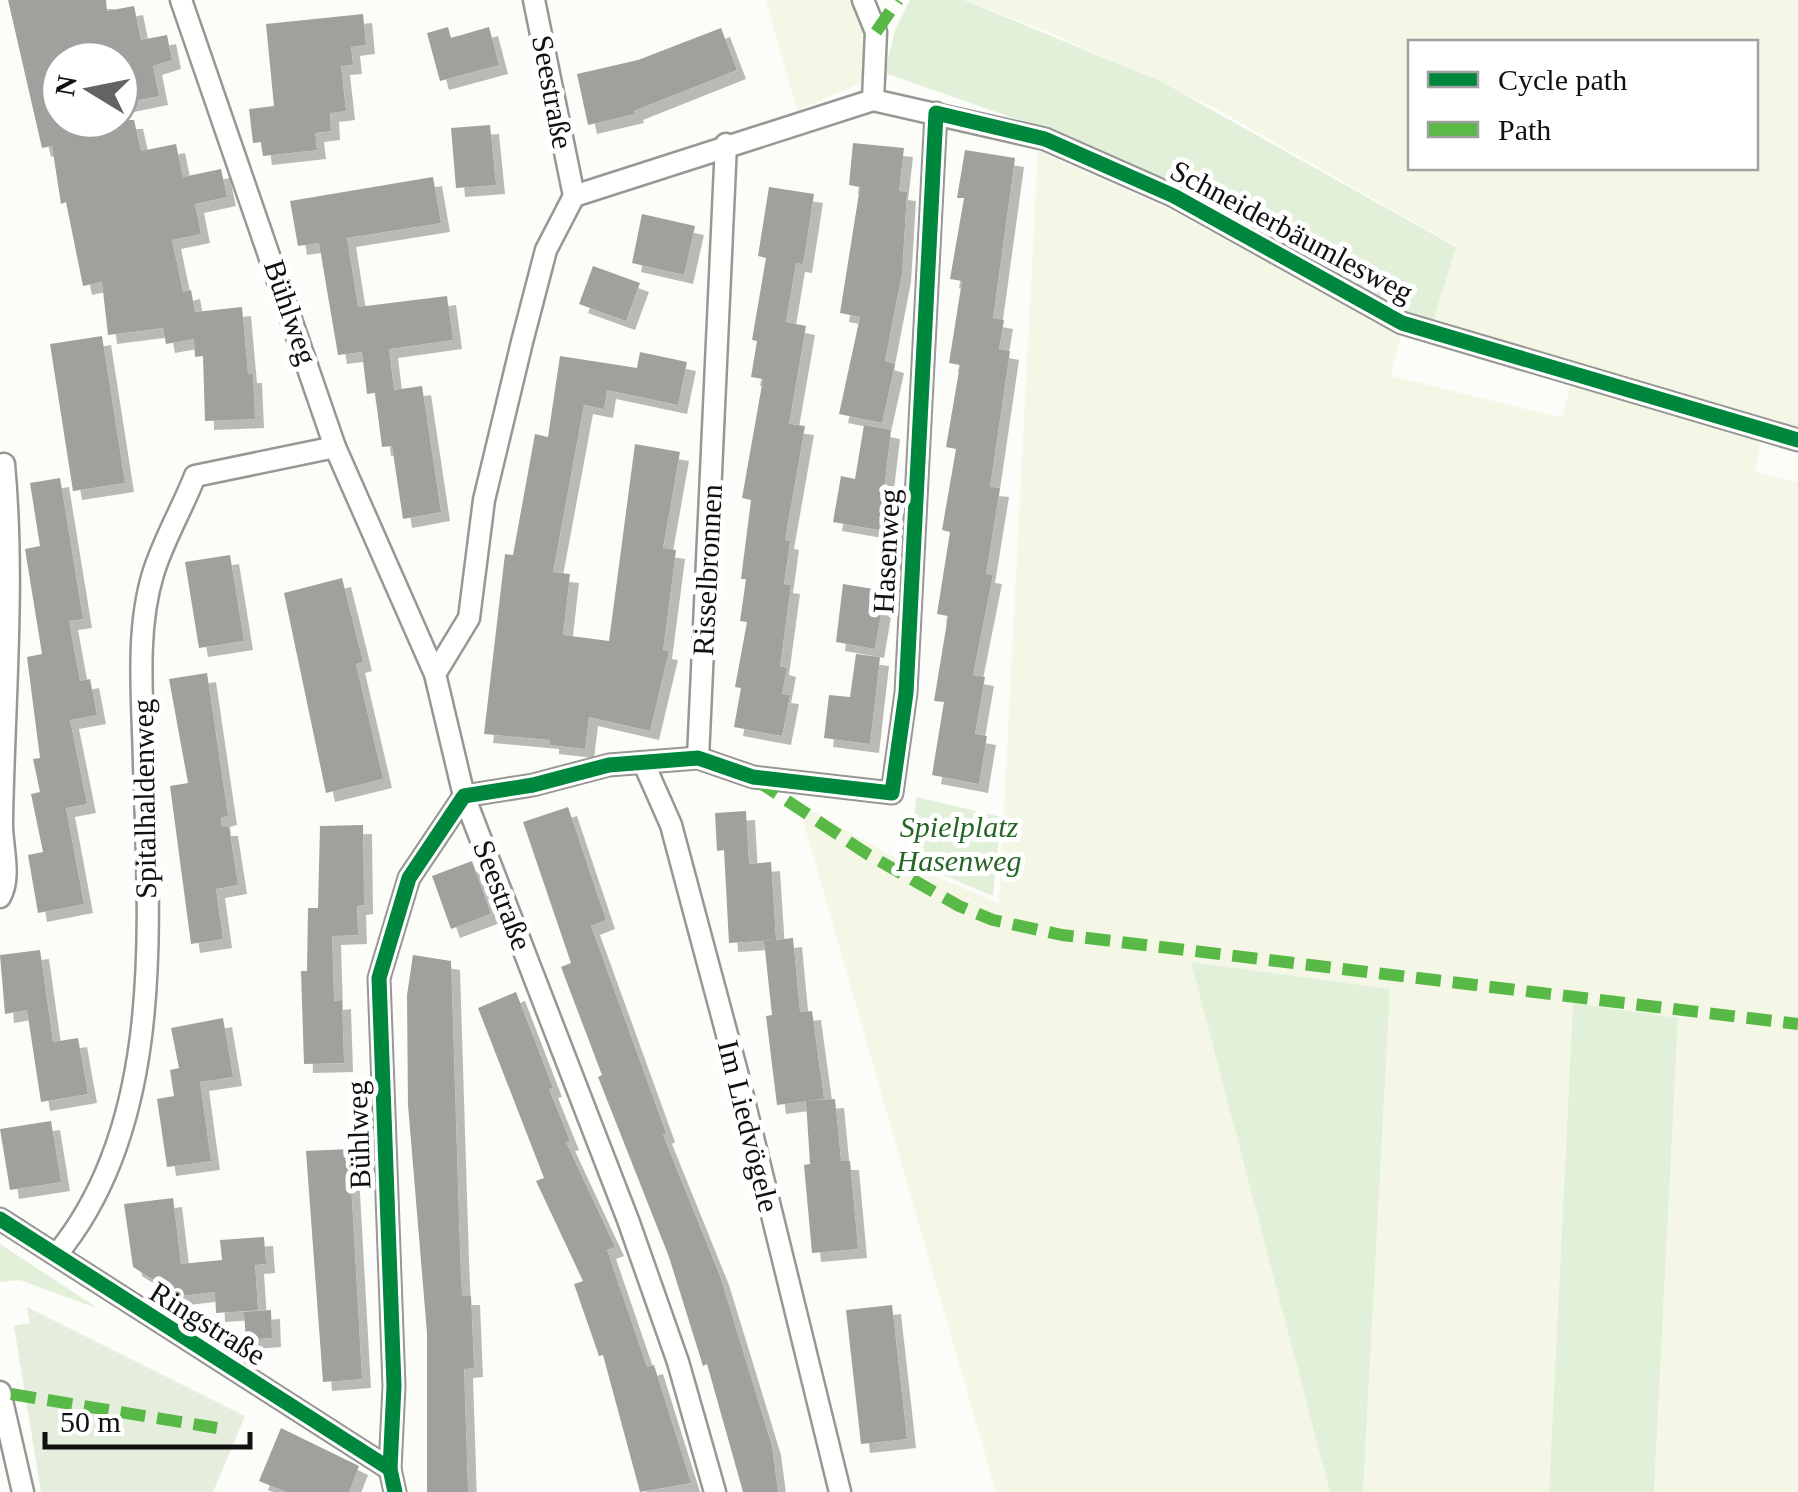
<svg xmlns="http://www.w3.org/2000/svg" width="1798" height="1492" font-family="'Times New Roman',serif">
	<defs>
		<filter id="shadow"><feDropShadow dx="9" dy="9" stdDeviation="0" flood-color="#0004"/></filter>
	</defs>
	<rect width="100%" height="100%" fill="#fcfcf8"/>
	<!-- farmland -->
	<g fill="#f5f7e6" fill-rule="evenodd">
		<polygon points="766,0 856,0 885,73 797,110"/>
		<path d="M964,0h834v431l-365,-109 23,-76 -241,-138 -164,-75zM1410,42h346v126h-346z"/>
		<polygon points="1038,151 1170,210 1401,334 1391,376 1562,418 1571,383 1761,440 1755,471 1798,483 1798,1492 1654,1492 1678,1019 1573,1003 1549,1492 1363,1492 1390,990 1192,962 1330,1492 996,1492 798,803 891,856 999,904"/>
	</g>
	<!-- green -->
	<g fill="#e2f0da">
		<polygon points="910,0 964,0 1160,81 1456,247 1433,322 1398,310 1146,175 1039,127 885,73 895,29"/>
		<polygon points="916,797 1001,817 993,896 910,861"/>
		<polygon points="1191,962 1390,989 1363,1492 1330,1492"/>
		<polygon points="1573,1003 1678,1018 1654,1492 1549,1492"/>
		<polygon points="0,1244 99,1309 20,1280 0,1282"/>
	</g>
	<!-- cemetery -->
	<polygon fill="#e5eddc" points="27,1307 245,1416 213,1492 41,1492 14,1326 30,1323"/>
	<!-- building -->
	<g fill="#a0a09d" filter="url(#shadow)">
		<polygon points="8,0 106,0 107,11 134,6 141,40 167,35 172,60 153,66 159,96 120,104 120,60 60,60 60,120 134,120 141,151 176,144 183,177 221,169 227,197 195,204 201,234 172,240 183,292 191,290 195,312 242,307 248,374 253,374 255,419 205,421 203,356 195,357 194,339 166,344 163,328 108,335 102,282 83,286 66,202 61,204 52,146 42,148"/>
		<polygon points="363,14 366,45 351,47 353,65 341,66 346,111 330,113 331,131 315,133 317,150 263,156 261,142 253,143 249,109 274,106 266,24"/>
		<polygon points="448,27 451,38 489,27 499,65 440,81 427,33"/>
		<polygon points="721,28 737,70 634,111 635,114 588,125 577,74 638,60"/>
		<polygon points="490,125 496,185 456,188 451,128"/>
		<polygon points="853,143 904,148 899,191 907,192 902,273 885,361 895,364 882,423 839,414 860,317 840,313 860,187 849,185"/>
		<polygon points="965,150 1015,158 993,318 1004,320 999,349 1010,351 990,487 1000,488 986,574 993,575 973,675 985,677 975,734 987,736 979,784 932,775 944,702 934,701 948,616 937,614 950,532 942,530 956,449 946,447 960,365 949,363 962,281 950,279 964,198 957,198"/>
		<polygon points="433,177 441,223 347,238 358,307 447,296 453,340 389,349 394,390 422,386 441,512 403,519 392,446 382,447 375,393 390,391 367,394 362,352 338,355 319,243 298,246 290,201"/>
		<polygon points="769,187 814,194 803,264 796,263 786,322 806,326 789,424 805,426 785,540 790,541 784,584 791,585 780,666 787,668 782,694 790,695 782,736 734,727 741,688 735,687 747,622 740,621 746,579 741,579 751,500 742,498 763,379 751,377 757,341 752,340 766,258 758,256"/>
		<polygon points="642,214 695,226 684,275 632,263"/>
		<polygon points="593,266 640,283 626,321 579,304"/>
		<polygon points="102,336 125,483 73,491 50,344"/>
		<polygon points="640,352 687,362 678,405 607,390 604,409 584,405 553,572 570,574 563,635 609,641 635,444 680,452 663,548 676,550 663,650 669,651 650,731 589,717 585,749 550,745 550,740 484,734 505,554 513,555 535,434 548,437 560,356 637,368"/>
		<polygon points="864,425 891,430 879,530 833,522 841,476 855,479"/>
		<polygon points="60,478 83,619 69,621 80,681 90,679 97,715 70,720 87,804 66,808 84,904 38,913 28,855 43,852 31,794 40,792 33,759 40,758 27,657 42,654 25,549 40,546 30,483"/>
		<polygon points="230,555 244,641 199,648 185,562"/>
		<polygon points="342,578 363,662 356,664 383,779 326,793 284,593"/>
		<polygon points="843,584 885,591 875,649 836,642"/>
		<polygon points="856,654 880,657 870,744 824,738 829,695 850,697"/>
		<polygon points="207,673 228,816 221,818 222,827 229,827 238,885 216,889 223,939 191,944 170,786 188,783 169,679"/>
		<polygon points="568,807 606,920 591,926 666,1133 663,1135 720,1276 772,1446 778,1492 743,1492 707,1364 703,1366 669,1257 598,1077 602,1075 561,967 571,963 523,822"/>
		<polygon points="746,811 749,864 771,862 776,940 793,938 800,1012 812,1011 824,1099 777,1105 766,1016 772,1015 764,941 775,940 729,943 724,850 717,851 715,813"/>
		<polygon points="363,825 364,905 357,906 358,935 332,936 334,1001 342,1000 344,1063 304,1064 301,971 307,971 308,908 318,908 320,826"/>
		<polygon points="472,861 491,914 451,929 432,876"/>
		<polygon points="40,950 53,1042 78,1038 88,1094 41,1102 27,1010 5,1014 0,955"/>
		<polygon points="413,955 451,961 460,1252 462,1296 471,1296 474,1368 464,1369 468,1492 427,1492 427,1333 408,1105 407,995"/>
		<polygon points="516,992 553,1088 549,1089 570,1141 566,1142 615,1247 607,1250 647,1367 654,1365 691,1483 640,1492 603,1355 599,1356 574,1284 583,1281 536,1181 544,1178 478,1008"/>
		<polygon points="223,1018 233,1077 200,1082 211,1161 167,1167 157,1099 174,1096 170,1070 179,1068 171,1028"/>
		<polygon points="835,1099 841,1161 850,1161 858,1249 812,1253 804,1165 810,1164 806,1101"/>
		<polygon points="51,1121 61,1182 10,1190 0,1129"/>
		<polygon points="349,1149 362,1379 323,1382 306,1151"/>
		<polygon points="173,1198 181,1264 222,1260 220,1240 264,1237 266,1264 255,1265 258,1310 216,1313 215,1292 179,1296 133,1267 124,1204"/>
		<polygon points="892,1305 907,1439 861,1444 846,1310"/>
		<polygon points="271,1310 272,1338 246,1340 244,1312"/>
		<polygon points="281,1428 359,1466 349,1492 286,1492 259,1481"/>
	</g>
	<g fill="none" stroke-linecap="round" stroke-linejoin="round">
		<!-- minor casing -->
		<g stroke="#979795" stroke-width="25">
			<g id="minor">
				<polyline points="181,0 335,447 435,674 464,796 628,1220 678,1362 715,1492"/>
				<polyline points="863,0 876,32 873,100"/>
				<polyline points="574,196 873,100 1045,139 1174,196 1402,323 1798,440"/>
				<polyline points="435,674 469,618 484,500 522,342 546,250 574,196 534,0"/>
				<polyline points="698,758 726,144"/>
				<polyline points="644,764 671,825 737,1072 840,1492"/>
				<polyline points="464,796 533,785 609,765 698,758 753,777 892,793 906,693 936,113"/>
				<path d="M0,897c12,-21 1,-53 2,-76 2,-119 13,-238 2,-357"/>
				<polyline points="0,1219 390,1469"/>
				<path d="M57,1254c108,-131 92,-330 87,-490 -1,-61 -9,-131 9,-190 10,-33 29,-65 42,-98l140,-29"/>
				<polyline points="0,1392 23,1492"/>
				<polyline points="395,1492 390,1469 394,1386 379,978 409,878 464,796"/>
			</g>
		</g>
		<!-- minor -->
		<use href="#minor" stroke="#fffffe" stroke-width="20"/>
		<!-- quiet -->
		<g stroke="#58b947" stroke-width="12" stroke-dasharray="25 12" stroke-linecap="butt">
			<polyline points="876,32 898,0"/>
			<polyline points="756,780 869,855 959,906 993,920 1062,935 1798,1024"/>
			<polyline points="11,1394 217,1428"/>
		</g>
		<!-- cycleway casing -->
		<g stroke="#fff" stroke-width="21">
			<g id="cycleway">
				<polyline points="0,1219 390,1469"/>
				<polyline points="395,1492 390,1469 394,1386 379,978 409,878 464,796 533,785 609,765 698,758 753,777 892,793 906,693 936,113 1045,139 1174,196 1402,323 1798,440"/>
			</g>
		</g>
		<!-- cycleway -->
		<use href="#cycleway" stroke="#00873e" stroke-width="15"/>
	</g>
	<g text-anchor="middle" dominant-baseline="central" stroke-width="10" stroke-linejoin="round" paint-order="stroke">
		<!-- street labels -->
		<g font-size="30" fill="#111" stroke="#fff">
			<text transform="translate(553 92) rotate(79)">Seestraße</text>
			<text transform="translate(1292 231) rotate(28)">Schneiderbäumlesweg</text>
			<text transform="translate(291 312) rotate(71)">Bühlweg</text>
			<text transform="translate(886 551) rotate(-87)">Hasenweg</text>
			<text transform="translate(707 570) rotate(-87)">Risselbronnen</text>
			<text transform="translate(144 799) rotate(-91)">Spitalhaldenweg</text>
			<text transform="translate(503 895) rotate(69)">Seestraße</text>
			<text transform="translate(749 1126) rotate(76)">Im Liedvögele</text>
			<text transform="translate(358 1135) rotate(-92)">Bühlweg</text>
			<text transform="translate(208 1323) rotate(32)">Ringstraße</text>
		</g>
		<!-- park labels -->
		<g font-size="30" font-style="italic" fill="#266525" stroke="#fff">
			<text x="959" y="826">Spielplatz<tspan x="959" dy="34">Hasenweg</tspan></text>
		</g>
	</g>
	<!-- legend -->
	<rect x="1408" y="40" width="350" height="130" fill="#ffffff" stroke="#a0a0a0" stroke-width="2.5"/>
	<rect x="1428" y="72" width="50" height="15" fill="#00873e" stroke="#a0a0a0" stroke-width="2.5"/>
	<text x="1498" y="90" font-size="30" fill="#111111">Cycle path</text>
	<rect x="1428" y="122" width="50" height="15" fill="#58b947" stroke="#a0a0a0" stroke-width="2.5"/>
	<text x="1498" y="140" font-size="30" fill="#111111">Path</text>
	<!-- north arrow -->
	<g transform="translate(90 90) rotate(280)"><circle r="48" fill="#ffffff" stroke="#a0a0a0" stroke-width="2.5"/>
	<path d="M0-8L18 38L0 25L-18 38Z" fill="#636362"/>
	<text y="-15" font-size="28" font-weight="bold" text-anchor="middle" fill="#111111">N</text>
	</g>
	<!-- scale -->
	<path d="M45 1432v15h205v-15" fill="none" stroke="#111111" stroke-width="5"/>
	<text x="60" y="1432" font-size="30" fill="#111111" stroke="#ffffff" stroke-width="8" paint-order="stroke">50 m</text>
</svg>
